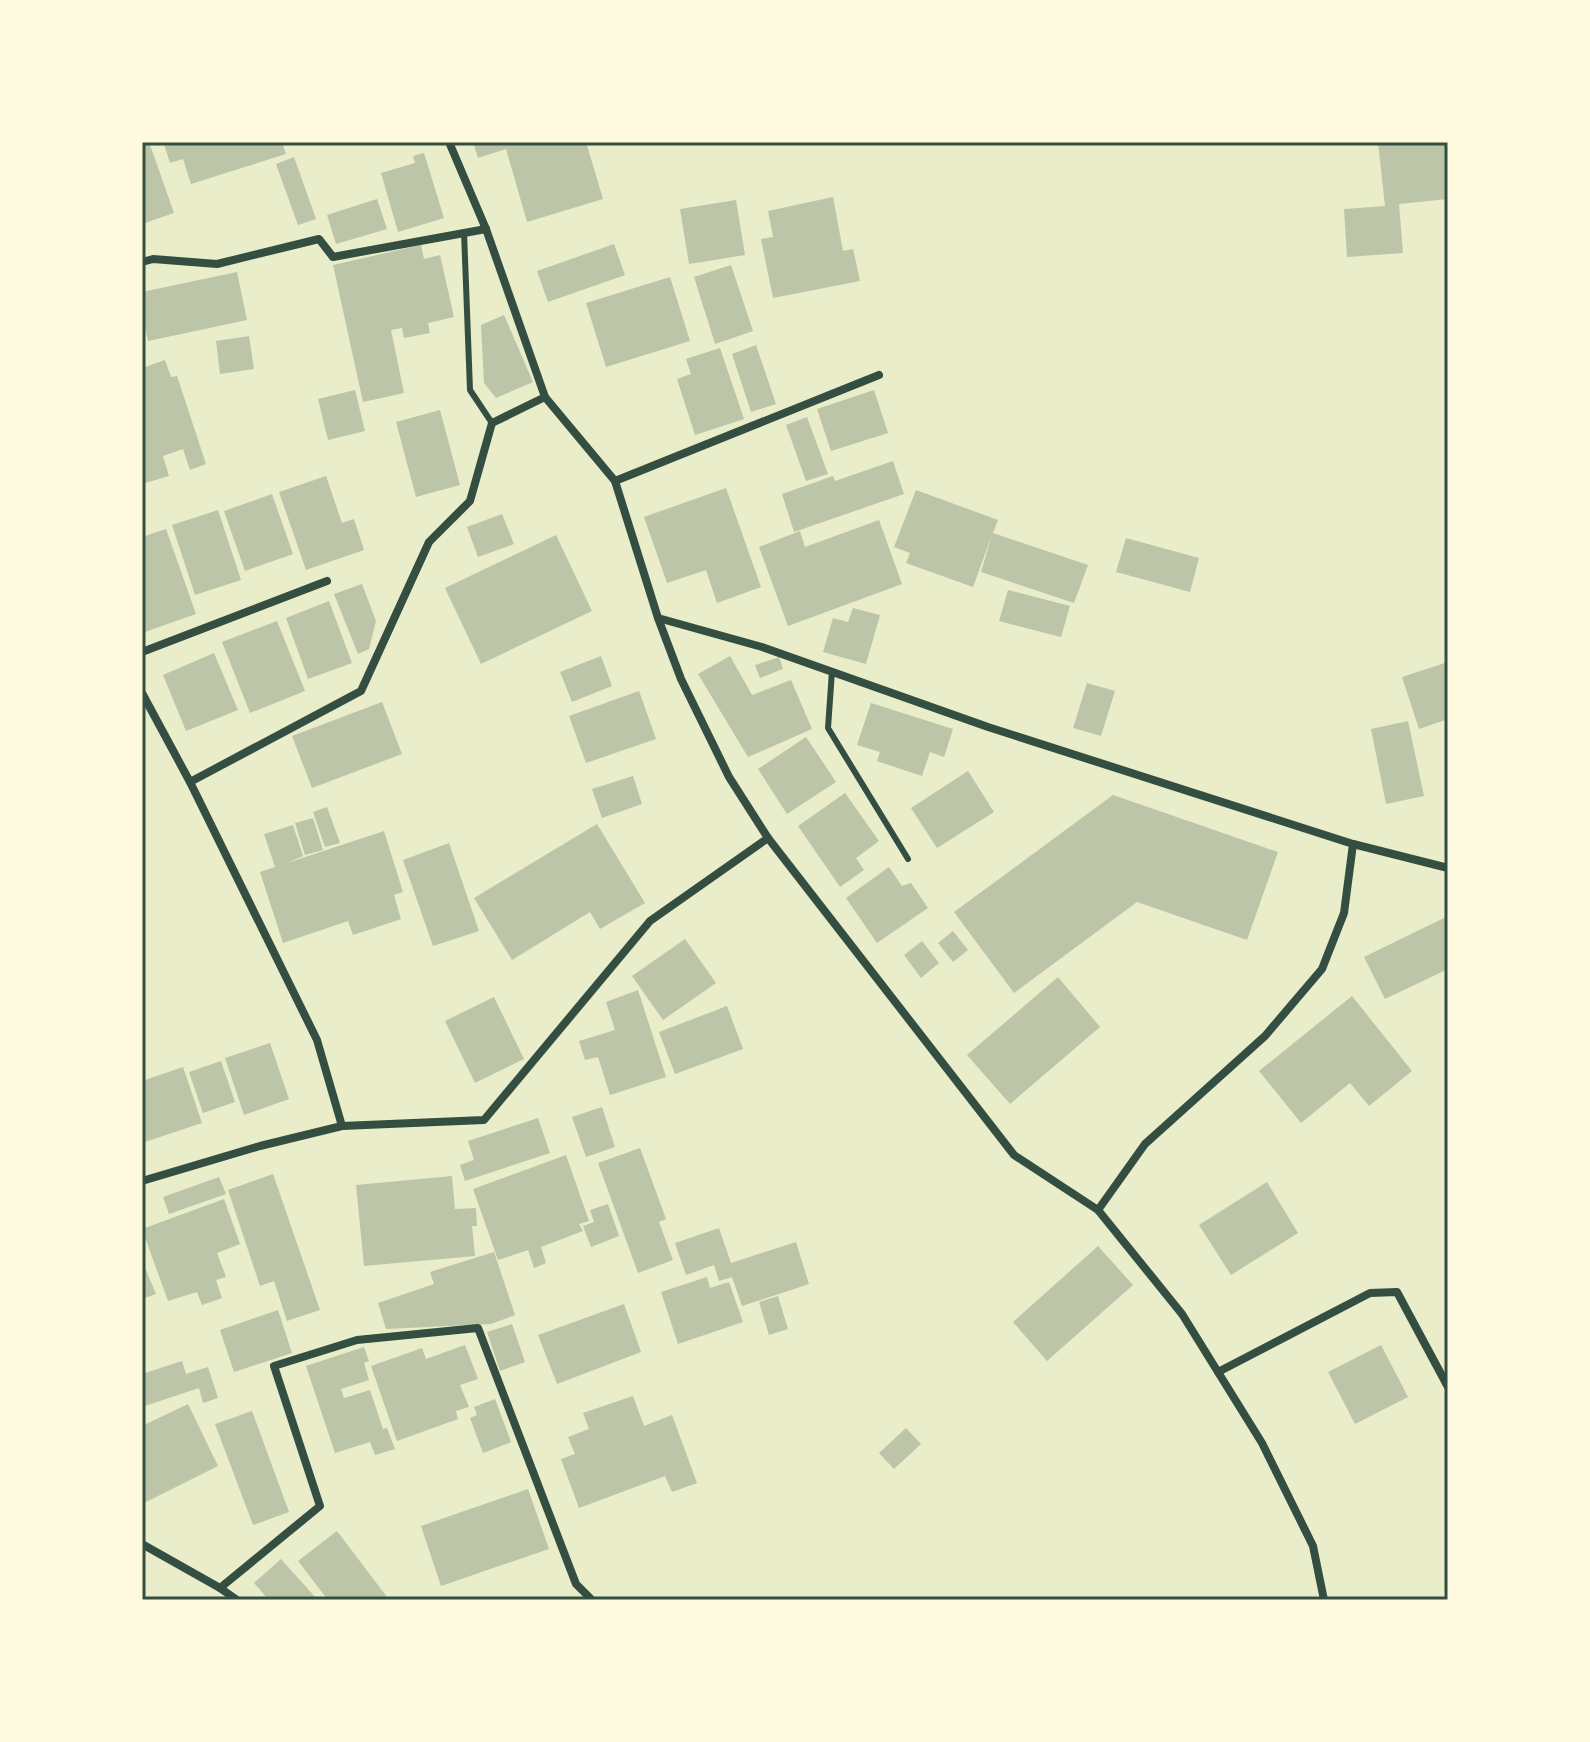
<svg xmlns="http://www.w3.org/2000/svg" width="1590" height="1742" font-family="'Titillium Web',sans-serif">
	<rect width="100%" height="100%" fill="#e9edc9"/>
	<!-- building -->
	<g fill="#bcc5a7">
		<polygon points="142,142 149,142 174,213 142,224"/>
		<polygon points="156,142 282,142 286,154 191,184 183,159 170,163 164,144 157,146"/>
		<polygon points="473,142 586,142 603,199 527,222 506,149 478,158"/>
		<polygon points="1378,142 1448,142 1448,199 1399,204 1403,253 1347,257 1344,209 1385,206"/>
		<polygon points="424,153 444,218 398,232 381,173 415,163 413,156"/>
		<polygon points="294,157 316,219 298,225 276,164"/>
		<polygon points="833,197 843,251 853,249 860,281 773,298 761,239 773,237 768,211"/>
		<polygon points="377,199 387,229 336,244 327,215"/>
		<polygon points="736,200 745,255 689,264 680,209"/>
		<polygon points="614,244 625,275 548,302 537,271"/>
		<polygon points="421,245 424,259 440,255 454,317 428,323 430,333 404,338 402,328 391,330 404,393 363,402 333,265"/>
		<polygon points="731,265 753,331 715,344 694,277"/>
		<polygon points="237,272 247,320 148,341 142,314 142,292"/>
		<polygon points="670,277 690,341 606,367 586,303"/>
		<polygon points="504,315 533,382 496,398 484,383 481,325"/>
		<polygon points="249,336 254,369 220,374 216,341"/>
		<polygon points="756,345 776,404 751,412 732,354"/>
		<polygon points="720,348 744,419 695,435 677,379 691,374 686,359"/>
		<polygon points="165,360 171,377 177,376 206,464 190,470 183,449 163,456 169,476 142,484 142,368"/>
		<polygon points="355,390 365,431 328,440 318,399"/>
		<polygon points="874,390 888,433 831,451 817,409"/>
		<polygon points="440,410 460,485 416,497 396,422"/>
		<polygon points="807,417 828,474 806,481 786,425"/>
		<polygon points="893,461 904,494 794,532 782,494 833,476 835,481"/>
		<polygon points="326,476 342,523 354,519 364,550 306,570 279,492"/>
		<polygon points="726,488 761,587 717,603 706,570 667,583 644,517"/>
		<polygon points="916,490 998,520 993,533 1088,565 1074,603 981,572 992,535 973,587 906,563 910,553 894,547"/>
		<polygon points="272,494 293,554 245,571 224,511"/>
		<polygon points="218,510 241,580 195,595 172,525"/>
		<polygon points="502,514 514,544 478,557 467,527"/>
		<polygon points="879,520 902,584 788,626 759,547 800,531 805,547"/>
		<polygon points="166,529 196,614 142,633 142,537"/>
		<polygon points="556,535 592,611 481,664 445,588"/>
		<polygon points="1126,538 1199,558 1190,592 1116,572"/>
		<polygon points="362,584 376,621 369,649 358,654 334,594"/>
		<polygon points="1008,590 1070,606 1061,637 999,621"/>
		<polygon points="329,601 352,663 308,679 286,618"/>
		<polygon points="853,608 880,615 866,664 823,652 833,618 848,622"/>
		<polygon points="277,621 305,691 250,713 222,642"/>
		<polygon points="214,653 238,710 186,731 163,675"/>
		<polygon points="601,656 612,686 572,702 560,672"/>
		<polygon points="730,656 752,695 791,680 812,729 748,757 698,674"/>
		<polygon points="779,657 783,669 760,678 755,665"/>
		<polygon points="1448,662 1448,719 1419,729 1402,677"/>
		<polygon points="1087,683 1115,691 1101,736 1073,728"/>
		<polygon points="639,691 656,739 586,763 569,716"/>
		<polygon points="382,702 402,754 312,788 292,736"/>
		<polygon points="871,703 953,729 944,757 930,752 922,776 877,761 880,752 857,745"/>
		<polygon points="1408,721 1424,796 1386,804 1371,729"/>
		<polygon points="806,737 836,782 787,814 758,769"/>
		<polygon points="968,771 994,812 937,848 911,808"/>
		<polygon points="633,776 642,804 602,818 592,789"/>
		<polygon points="845,793 879,841 856,858 864,870 840,887 798,826"/>
		<polygon points="1113,795 1278,852 1247,940 1137,902 1014,993 954,912"/>
		<polygon points="327,807 340,843 325,847 313,812"/>
		<polygon points="313,818 323,850 305,855 295,823"/>
		<polygon points="597,824 645,903 600,929 590,912 512,960 474,898"/>
		<polygon points="293,825 303,856 287,863 384,831 403,892 394,895 401,919 353,935 348,921 283,943 260,872 275,867 264,834"/>
		<polygon points="449,843 479,931 433,946 403,860"/>
		<polygon points="889,867 902,886 911,883 928,908 877,943 846,898"/>
		<polygon points="1448,916 1448,969 1385,999 1364,957"/>
		<polygon points="953,931 968,950 953,962 938,943"/>
		<polygon points="685,939 716,983 663,1020 632,976"/>
		<polygon points="922,941 939,963 921,978 904,955"/>
		<polygon points="1058,977 1100,1027 1010,1104 967,1055"/>
		<polygon points="638,990 666,1077 610,1095 598,1057 585,1060 579,1041 615,1030 606,1002"/>
		<polygon points="1352,996 1412,1071 1369,1106 1350,1083 1301,1123 1259,1071"/>
		<polygon points="494,997 524,1059 475,1083 445,1021"/>
		<polygon points="727,1006 743,1049 675,1074 659,1032"/>
		<polygon points="270,1043 289,1099 244,1115 225,1058"/>
		<polygon points="221,1061 235,1102 203,1113 189,1072"/>
		<polygon points="183,1067 202,1123 142,1143 142,1081"/>
		<polygon points="602,1107 615,1147 586,1157 572,1117"/>
		<polygon points="538,1118 550,1153 465,1181 460,1165 474,1160 468,1141"/>
		<polygon points="640,1148 666,1219 659,1222 673,1260 638,1273 598,1163"/>
		<polygon points="566,1155 589,1221 579,1224 583,1231 541,1247 546,1263 534,1268 528,1250 498,1260 473,1189"/>
		<polygon points="273,1174 320,1310 287,1321 274,1281 260,1286 228,1190"/>
		<polygon points="452,1176 455,1209 476,1208 477,1226 472,1226 475,1256 364,1266 356,1185"/>
		<polygon points="219,1177 226,1194 169,1214 163,1197"/>
		<polygon points="1267,1182 1298,1233 1231,1275 1199,1225"/>
		<polygon points="224,1199 240,1244 217,1253 226,1277 216,1280 222,1298 202,1305 197,1292 168,1301 142,1229"/>
		<polygon points="608,1204 619,1236 591,1247 583,1226 594,1222 590,1210"/>
		<polygon points="719,1228 731,1263 796,1242 809,1284 742,1306 732,1277 719,1281 714,1265 686,1275 675,1243"/>
		<polygon points="1098,1246 1133,1285 1047,1361 1013,1322"/>
		<polygon points="494,1252 515,1315 491,1324 386,1329 378,1303 434,1284 430,1272"/>
		<polygon points="142,1260 156,1294 142,1299"/>
		<polygon points="707,1277 710,1288 729,1282 743,1322 678,1344 661,1292"/>
		<polygon points="778,1296 788,1329 769,1335 759,1302"/>
		<polygon points="624,1304 641,1352 557,1384 538,1335"/>
		<polygon points="278,1310 292,1353 234,1372 220,1330"/>
		<polygon points="512,1324 525,1362 500,1371 487,1332"/>
		<polygon points="465,1345 478,1379 460,1385 469,1407 456,1411 458,1419 397,1441 371,1366 422,1348 426,1359"/>
		<polygon points="1381,1345 1408,1397 1355,1424 1328,1372"/>
		<polygon points="364,1347 369,1361 364,1363 369,1380 341,1389 344,1398 370,1390 383,1429 387,1428 395,1449 375,1455 370,1442 335,1453 306,1366"/>
		<polygon points="182,1361 186,1374 208,1367 218,1398 203,1403 199,1388 142,1407 142,1374"/>
		<polygon points="633,1396 644,1426 672,1415 697,1483 672,1492 665,1476 579,1508 561,1459 575,1454 568,1437 589,1429 583,1413"/>
		<polygon points="495,1399 511,1442 483,1453 470,1418 477,1415 474,1407"/>
		<polygon points="188,1404 218,1466 142,1504 142,1426"/>
		<polygon points="252,1411 289,1512 253,1525 215,1424"/>
		<polygon points="906,1428 921,1444 894,1469 879,1453"/>
		<polygon points="528,1489 549,1549 441,1586 421,1526"/>
		<polygon points="337,1531 387,1597 383,1600 328,1600 298,1561"/>
		<polygon points="281,1559 315,1597 311,1600 269,1600 254,1583"/>
	</g>
	<g fill="none" stroke-linecap="round" stroke-linejoin="round">
		<!-- service -->
		<g stroke="#344e41" stroke-width="6">
			<polyline points="464,232 470,390 492,423"/>
			<polyline points="832,671 828,728 908,859"/>
		</g>
		<!-- minor -->
		<g stroke="#344e41" stroke-width="8">
			<polyline points="449,142 486,229 545,397 615,481 658,618 762,647 988,727 1353,844 1448,868"/>
			<polyline points="142,262 153,259 217,264 319,239 333,257 486,229"/>
			<polyline points="615,481 879,375"/>
			<polyline points="142,652 327,581"/>
			<polyline points="142,693 190,782 317,1040 342,1126"/>
			<polyline points="190,782 361,691 429,542 470,501 492,423 545,397"/>
			<polyline points="768,838 1014,1155 1098,1210 1182,1314 1262,1443 1313,1546 1324,1600"/>
			<polyline points="142,1181 260,1146 342,1126 484,1120 650,921 768,838 729,777 681,679 658,618"/>
			<polyline points="1098,1210 1145,1144 1265,1036 1322,969 1344,913 1353,844"/>
			<polyline points="1218,1372 1370,1293 1397,1292 1448,1387"/>
			<polyline points="142,1544 220,1588 237,1600"/>
			<polyline points="220,1588 320,1506 274,1366 357,1340 478,1328 576,1584 592,1600"/>
		</g>
	</g>
	<!-- border -->
	<rect width="1590" height="1742" fill="none" stroke="#fefae0" stroke-width="288"/>
	<rect x="144" y="144" width="1302" height="1454" fill="none" stroke="#344e41" stroke-width="3"/>
</svg>
